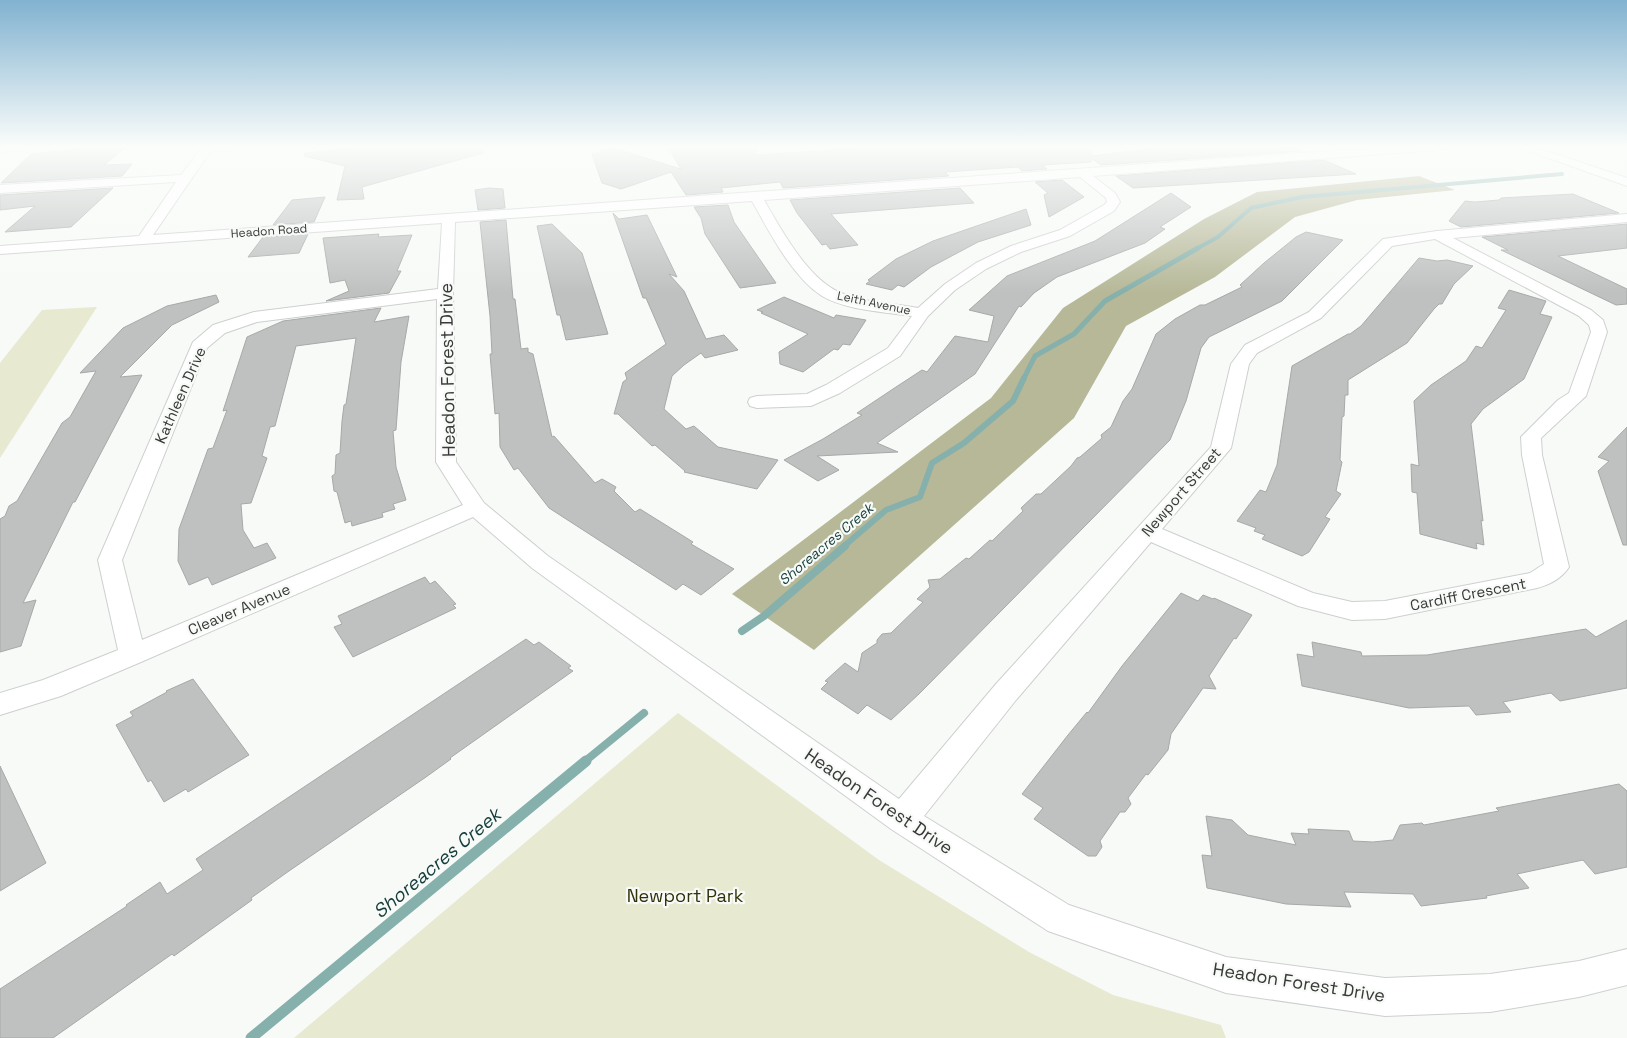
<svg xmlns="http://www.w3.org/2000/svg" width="1627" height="1038" font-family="'Space Grotesk',sans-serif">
	<rect width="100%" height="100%" fill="#f7faf7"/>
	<!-- green -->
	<g fill="#e7e9d1">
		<polygon points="96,307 97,307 0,458 0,363 42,310"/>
		<polygon points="678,713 879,860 1029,952 1113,995 1221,1025 1226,1038 294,1038"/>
	</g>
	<!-- forest -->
	<polygon fill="#b6b898" points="1419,176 1455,190 1357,200 1295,217 1215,277 1126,326 1074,418 814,650 732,594 991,398 1063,308 1204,219 1257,192"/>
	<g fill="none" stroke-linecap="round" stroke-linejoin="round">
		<!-- stream-far4 -->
		<polyline stroke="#86b0ac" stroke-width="4" points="1196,249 1218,237 1251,208 1302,197 1562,174"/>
		<!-- stream-far3 -->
		<polyline stroke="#86b0ac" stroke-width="5" points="1023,380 1035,356 1074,334 1105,301 1198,248"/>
		<!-- stream-far2 -->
		<polyline stroke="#86b0ac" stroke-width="6" points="843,547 886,510 920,497 932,463 964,443 1013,401 1024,378"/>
		<!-- stream-far1 -->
		<g stroke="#86b0ac" stroke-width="8">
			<polyline points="742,631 764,616 845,546"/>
			<polyline points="584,762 644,713"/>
		</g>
		<!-- stream -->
		<polyline stroke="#86b0ac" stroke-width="11" points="251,1038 586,761"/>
	</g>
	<!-- building -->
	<g fill="#bec1c0" stroke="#a6a9a8">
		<polygon points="96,147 126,147 104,165 132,164 122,176 1,183 31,154"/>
		<polygon points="367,147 482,147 483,153 362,187 364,199 337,200 345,166 304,156 305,153"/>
		<polygon points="668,147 756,147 756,155 876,147 1091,147 1091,156 1165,147 1294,147 1302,151 1101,165 1091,158 1091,162 1042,165 1047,169 1022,171 1018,167 945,172 949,176 783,188 780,182 721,188 723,192 686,195 671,172 621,189 602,183 592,154 613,148 681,169"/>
		<polygon points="1324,160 1356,174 1133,188 1116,176"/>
		<polygon points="1062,180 1084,197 1049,217 1044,195 1048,193 1035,182"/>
		<polygon points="113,188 71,227 5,232 35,206 0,210 0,195"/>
		<polygon points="489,188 503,189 505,208 478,210 475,190"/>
		<polygon points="960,188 974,203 831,214 858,245 830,249 826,244 822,245 797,213 790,200"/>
		<polygon points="1171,193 1191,207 1160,227 1165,229 1145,243 1057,277 1034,293 1021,307 1019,306 975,374 877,443 898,452 817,456 839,470 818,481 784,460 823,439 862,415 857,413 896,387 922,370 927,372 955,336 988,342 994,316 969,310 1007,276 1095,241"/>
		<polygon points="1573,194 1619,213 1461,227 1449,221 1465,201 1475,202 1499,200 1501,198"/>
		<polygon points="325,197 314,222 273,225 292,200"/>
		<polygon points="728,205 734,222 776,283 740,288 705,234 701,218 694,207"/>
		<polygon points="1026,209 1031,225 978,242 931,267 904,287 898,285 892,290 866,284 870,281 868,280 896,259 933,241"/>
		<polygon points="613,213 619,219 647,215 677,277 669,274 684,291 706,339 724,335 738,350 705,358 701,353 684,365 672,376 664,409 686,429 694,426 718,447 778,460 757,489 684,472 685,471 655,445 652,446 618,414 614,414 623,382 627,379 625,373 666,344 646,298 643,298"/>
		<polygon points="506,220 513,299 515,299 521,349 528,348 528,352 533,354 552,437 554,436 595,483 602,479 616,487 614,491 635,512 640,509 693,542 691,544 734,569 701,595 683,584 676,590 549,508 518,468 514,470 500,447 499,413 495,414 490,354 492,354 490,316 480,222"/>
		<polygon points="552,224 582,253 608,334 566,340 560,315 557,315 537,226"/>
		<polygon points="1627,224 1627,248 1558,256 1627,289 1627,304 1616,305 1501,250 1508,250 1482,237"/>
		<polygon points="1306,232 1343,240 1282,301 1209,337 1201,348 1186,401 1170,440 920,693 891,720 867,705 858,714 821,689 828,682 825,681 845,663 858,672 862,653 877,643 877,640 882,634 891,633 923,602 917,599 930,587 928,580 940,579 966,558 969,559 990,540 992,541 1023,511 1021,508 1036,494 1041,494 1071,466 1077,458 1080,457 1102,438 1101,435 1111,427 1123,401 1132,389 1156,334 1175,319 1200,305 1205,305 1242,287 1240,285 1264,263 1296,237"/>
		<polygon points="308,234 299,253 248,257 263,237"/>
		<polygon points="379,234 378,237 412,235 397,271 401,271 389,293 326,301 349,291 345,280 330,283 323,238"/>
		<polygon points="1419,258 1437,261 1447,260 1473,266 1454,284 1442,304 1439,304 1434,309 1407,343 1348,380 1348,395 1345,395 1344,416 1342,417 1340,460 1342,462 1336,491 1341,494 1325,517 1330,519 1309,552 1302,556 1262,539 1265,535 1254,531 1256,528 1237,521 1260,490 1266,492 1277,465 1292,366 1348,334 1350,334 1361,326"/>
		<polygon points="1509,290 1546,301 1540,314 1552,317 1524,379 1483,409 1471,424 1483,521 1481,520 1484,545 1476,543 1477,549 1420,534 1417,493 1412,492 1411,464 1419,466 1414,401 1431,385 1466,361 1476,346 1482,348 1506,310 1498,308"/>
		<polygon points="216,295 219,302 172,325 120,377 142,375 75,502 73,502 23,603 36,600 21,646 0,652 0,519 5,516 9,506 17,501 62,423 70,417 96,371 80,373 123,328 167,306"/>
		<polygon points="784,297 834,318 836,315 866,320 850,345 843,344 838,350 834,349 803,372 780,364 779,352 808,334 761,313 763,312 757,310"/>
		<polygon points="381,308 374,322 409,316 401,362 396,430 393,431 396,467 406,500 393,504 395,509 382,513 383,517 352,526 351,521 345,523 337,492 334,491 332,476 335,474 336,455 340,453 342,421 344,405 346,404 356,338 296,346 275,426 270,427 262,456 267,458 251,503 241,504 243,530 254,548 267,543 276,558 212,585 208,577 189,585 178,561 179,529 208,449 213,448 227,410 223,411 247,337 283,321"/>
		<polygon points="1627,427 1627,545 1623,545 1598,471 1609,461 1598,457"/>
		<polygon points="425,577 430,584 435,581 456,604 453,605 456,608 353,657 334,627 342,624 338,616"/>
		<polygon points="1181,593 1198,601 1203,595 1213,599 1214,598 1252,615 1236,639 1234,638 1209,676 1216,689 1203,688 1171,734 1168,750 1148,775 1146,774 1128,798 1131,804 1125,812 1120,812 1100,841 1102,847 1096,856 1088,856 1034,819 1043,808 1022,794 1068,735 1087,712 1088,713 1122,666"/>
		<polygon points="1627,620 1627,688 1560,701 1551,693 1503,702 1511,712 1476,715 1469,706 1409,708 1302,686 1297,654 1314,657 1312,642 1361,652 1362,656 1427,655 1586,629 1596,637"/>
		<polygon points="526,639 534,645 539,642 571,666 568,668 573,671 450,758 451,759 426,777 289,871 251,898 252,900 174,956 172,954 53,1038 0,1038 0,989 127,906 126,905 160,882 167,894 203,870 196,859"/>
		<polygon points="193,679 249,755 188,792 186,789 164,802 151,780 148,782 116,725 133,716 130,712 167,692 166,691"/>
		<polygon points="0,766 46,863 0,891"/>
		<polygon points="1619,784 1627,791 1627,867 1595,874 1583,860 1517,874 1529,888 1486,896 1487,898 1421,906 1413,894 1344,892 1351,907 1286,904 1207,888 1202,855 1212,856 1206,816 1232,820 1248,835 1296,845 1291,833 1309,834 1308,829 1349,831 1353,841 1373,842 1393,840 1400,825 1422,823 1424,825 1499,811 1496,808"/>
	</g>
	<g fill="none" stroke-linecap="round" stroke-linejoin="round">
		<!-- minor casing -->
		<g stroke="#cdd0ce" stroke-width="2">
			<g id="minor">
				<polygon points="0,147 29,147 24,150 0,152"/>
				<path d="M202,147h32l-5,3 -19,2 -57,83 1232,-88h56l-5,3 -343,26 22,17 5,9 -6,9 -44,25 -49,16 -35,17 -31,21 -27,26 -28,40 -60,37 -29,13 -54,2 -7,-2 -2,-4 2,-4 7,-2 50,-2 19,-9 62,-37 24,-32c-27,-4 -67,-6 -90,-20 -30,-19 -53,-65 -70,-95l-297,21 -2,71 3,169 28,41 64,53 351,243 97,-115 215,-237 20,-83 14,-19 64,-33 74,-73 54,-8 190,-17v8l-174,16 138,72 12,10 4,12 -21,64 -45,42 1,17 27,112c-7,11 -20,18 -32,21l-152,31 -33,1 -54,-14 -147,-64 -135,158 -92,116 145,89 157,52 159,21 105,-4 89,-13 48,-12v36l-48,12 -89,15 -105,4 -159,-23 -178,-62 -157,-102 -359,-261 -59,-51 -332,145 -80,34 -61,19v-22l43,-13 75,-30 -20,-90 95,-218 20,-17 41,-13 184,-23 4,-66 -442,31v-8l139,-10 37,-54 -176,11v-8l181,-10zM1080,177l26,21 1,4 -3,3 -44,25 -49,16 -35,17 -31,21 -27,24c-25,-5 -55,-5 -79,-16 -32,-14 -58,-63 -75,-92zM1435,239l144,77 10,9 2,7 -22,61 -11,7 -37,37 1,18 22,109 -14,9 -145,28 -33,1 -39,-9 -151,-64 69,-81 18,-84 8,-11 64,-35 71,-72zM437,299l-1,163 27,43 -321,135 -20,-80 85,-212 18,-15 32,-11z"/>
				<polygon points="1518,147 1535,147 1627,178 1627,186"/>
			</g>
		</g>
		<!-- minor -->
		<use href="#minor" fill="#fff" fill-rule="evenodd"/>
	</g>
	<!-- sky -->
	<linearGradient id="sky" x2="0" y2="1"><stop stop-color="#81b2d0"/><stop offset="0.5" stop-color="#fbfdfb"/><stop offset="1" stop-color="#fbfdfb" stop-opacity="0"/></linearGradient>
	<rect width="1627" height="293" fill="url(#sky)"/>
	<g text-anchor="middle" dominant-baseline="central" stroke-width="4.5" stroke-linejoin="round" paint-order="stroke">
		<!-- far-street labels -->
		<g font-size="12" fill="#383938" stroke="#f7faf7">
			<text transform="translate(269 231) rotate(-4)">Headon Road</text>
			<text transform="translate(874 303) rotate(12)">Leith Avenue</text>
		</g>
		<!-- far-water labels -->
		<g font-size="14" font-style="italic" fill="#143c3a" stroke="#f7faf7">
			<text transform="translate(826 544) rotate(-40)">Shoreacres Creek</text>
		</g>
		<!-- street labels -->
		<g font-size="15" fill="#383938" stroke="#f7faf7">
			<text transform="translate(180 395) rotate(-66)">Kathleen Drive</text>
			<text transform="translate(1181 492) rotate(-49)">Newport Street</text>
			<text transform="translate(1468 594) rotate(-11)">Cardiff Crescent</text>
			<text transform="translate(239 609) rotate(-23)">Cleaver Avenue</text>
		</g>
		<!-- near-street labels -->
		<g font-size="18" fill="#383938" stroke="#f7faf7">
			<text transform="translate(447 370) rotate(-91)">Headon Forest Drive</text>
			<text transform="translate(879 801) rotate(34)">Headon Forest Drive</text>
			<text transform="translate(1299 982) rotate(9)">Headon Forest Drive</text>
		</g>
		<!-- near-park labels -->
		<g font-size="18" fill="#313209" stroke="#f7faf7">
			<text x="685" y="895">Newport Park</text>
		</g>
		<!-- near-water labels -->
		<g font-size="19" font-style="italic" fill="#143c3a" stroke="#f7faf7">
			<text transform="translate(437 863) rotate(-40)">Shoreacres Creek</text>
		</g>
	</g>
</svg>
